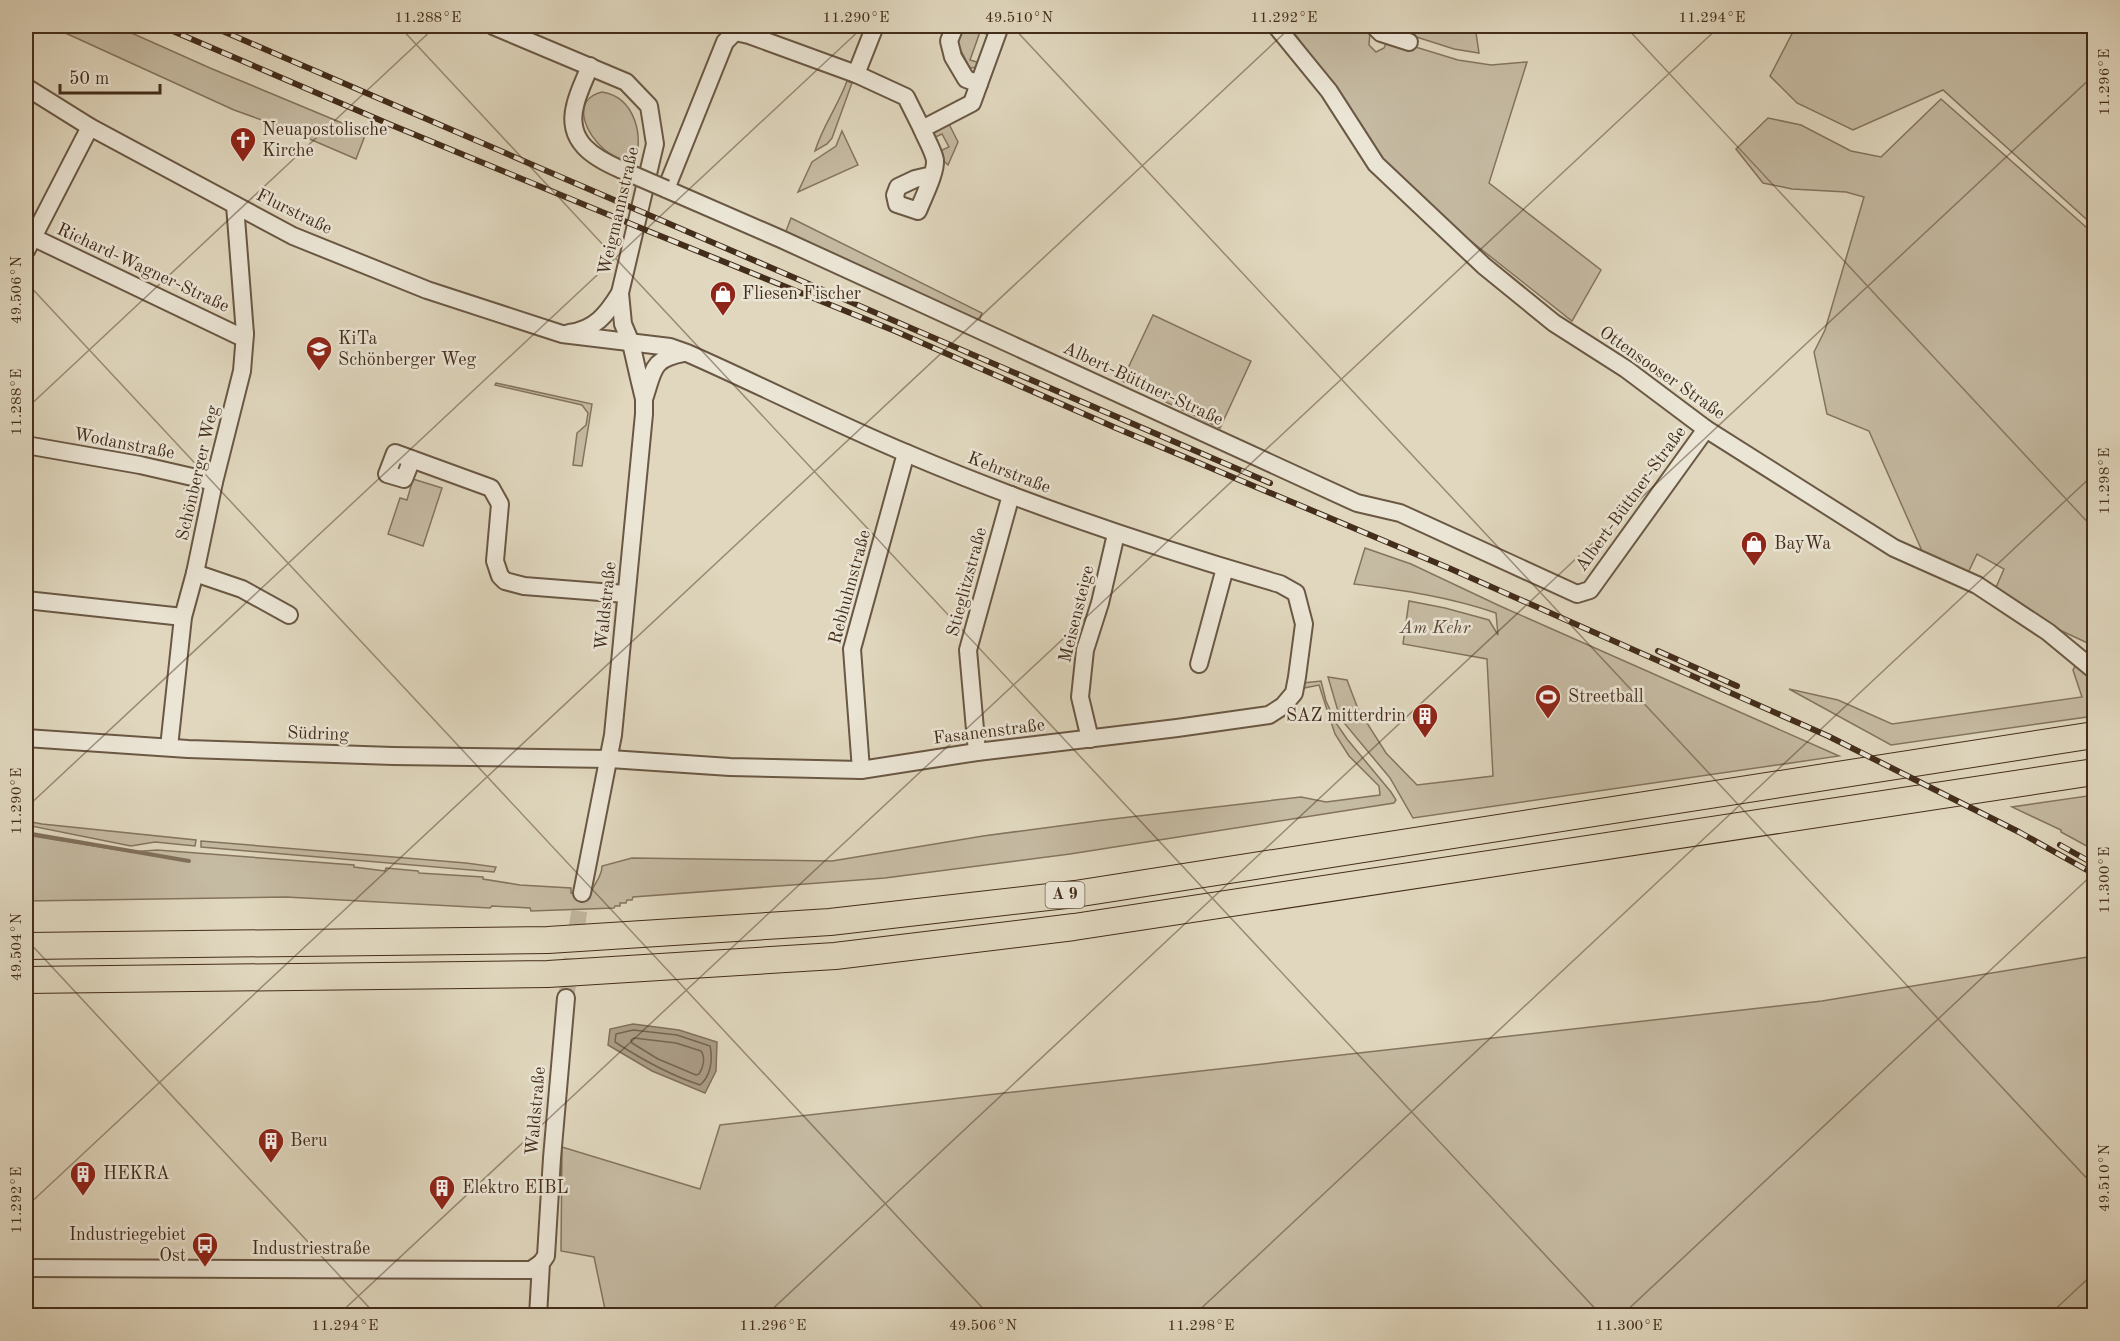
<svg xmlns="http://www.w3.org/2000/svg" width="2120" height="1341" font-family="'Old Standard TT',serif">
	<rect width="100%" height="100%" fill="#e0d7be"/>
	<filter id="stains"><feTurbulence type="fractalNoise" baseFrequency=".00333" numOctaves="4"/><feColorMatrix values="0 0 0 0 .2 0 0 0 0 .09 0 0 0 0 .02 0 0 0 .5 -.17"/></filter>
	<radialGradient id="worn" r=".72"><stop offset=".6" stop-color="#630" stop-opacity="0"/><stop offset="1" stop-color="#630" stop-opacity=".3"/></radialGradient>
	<!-- green -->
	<g fill="#c5baa2" stroke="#84745e" stroke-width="1.5">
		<polygon points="50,26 116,26 210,68 366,133 356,159 284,128 234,110"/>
		<polygon points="962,26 980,27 981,26 993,26 990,35 980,32 970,60 980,63 977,67 971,68 969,66 956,41"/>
		<polygon points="1289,26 1365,26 1370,31 1369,45 1376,52 1384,48 1387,41 1396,41 1458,60 1491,65 1527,62 1489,183 1601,270 1572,321 1453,227 1401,179 1376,151 1334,87"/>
		<polygon points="1382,26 1475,26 1479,53 1454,49"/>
		<polygon points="1796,26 2094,26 2094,226 1943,90 1853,130 1797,103 1770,76"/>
		<path d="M847,81l5,2 -20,55 -5,6 -12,7c8,-26 23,-45 32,-70z"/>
		<path d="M602,92c33,5 43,45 32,73 -10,-5 -21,-8 -29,-15 -18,-14 -36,-50 -3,-58z"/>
		<polygon points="1941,99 2094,234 2094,646 2034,618 1994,592 2004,569 1977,554 1966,577 1926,560 1869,431 1827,414 1814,352 1825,330 1864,197 1846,192 1792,189 1763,183 1736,149 1768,118 1801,125 1851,151 1881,157"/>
		<polygon points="949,124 958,142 948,165 944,161 940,151 949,147 942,134 933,138 934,132"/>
		<polygon points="842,131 858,165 798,192 812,162 836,146"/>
		<polygon points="791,218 982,313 979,321 789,234 786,231"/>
		<polygon points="1153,315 1251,361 1220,428 1122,381"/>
		<polygon points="496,383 592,404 582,466 573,465 577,433 586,425 588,413 582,405 495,385"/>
		<polygon points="413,479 442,488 423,546 388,534 400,498 407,500"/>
		<path d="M1365,548l46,16 89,42 339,150 -426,62 -23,-40 -50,-60 -12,-41 19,3 11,29 28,44 31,32 76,-9 -6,-117 -84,-15 6,-43 36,7 44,12 9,15 -2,-22c-46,-16 -94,-23 -142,-29z"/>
		<polygon points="2075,666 2084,666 2094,678 2094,716 1891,745 1789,689 1838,700 1892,724 2082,697 2073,670"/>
		<path d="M1321,681l5,20 10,22 11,16 44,53 5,8 -2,3 -324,51 -185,24 -252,19 -1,3h-5l-1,3h-6v3h-5l-1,2 -83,3 -1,-3 -38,-2 -2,2 -204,-11 -260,4v-66l105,17 26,-2 197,15v2l31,4 1,-3 32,3 1,2 64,4v2l37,6 51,3v5l20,-1c4,-10 11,-15 11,-26l30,-8 200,3 151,-25 121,-16 197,-23 25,5 54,-7 -1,-9 -30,-30 -14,-22 -16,-49 -15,3 -1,-5z"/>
		<polygon points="2094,795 2094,850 2061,832 2061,830 2012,807"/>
		<polygon points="26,821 42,824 196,840 195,846 155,842 131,846 26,825"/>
		<polygon points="201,841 466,863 496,867 494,872 201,847"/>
		<polygon points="2094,956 2094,1315 600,1316 606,1314 594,1257 561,1251 562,1147 700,1189 720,1125 1822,1001"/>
	</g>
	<!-- water -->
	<polygon fill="#ab9d87" stroke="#81705c" stroke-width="1.5" points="633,1024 679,1030 717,1042 716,1071 705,1093 652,1071 608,1045 610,1029"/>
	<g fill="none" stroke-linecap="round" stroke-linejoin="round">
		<!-- shore -->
		<g stroke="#776551" stroke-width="1.5">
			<path d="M633,1030l44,5 33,11c3,13 1,30 -10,39 -30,-10 -59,-26 -85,-43l1,-8z"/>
			<path d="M634,1038l42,5 25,8c5,7 2,17 -2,23l-3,1 -38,-16 -26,-16 -1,-3z"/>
		</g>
		<!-- stream -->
		<polyline stroke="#81705c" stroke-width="4" points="26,833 189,861"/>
		<!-- minor-tunnel -->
		<polyline stroke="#c1b59d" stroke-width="16" stroke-dasharray="16 8" stroke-linecap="butt" points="566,998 582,893"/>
		<!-- minor casing -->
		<g stroke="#6a5844" stroke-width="20">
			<g id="minor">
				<polyline points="493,26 626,82 649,106 655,144 620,293 623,324 631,343 639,378 644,399 644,414 613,735 582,893"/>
				<polyline points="875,26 856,74 749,35 735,32 725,42 666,189 781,239 1357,503 1400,513 1577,594 1590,590 1706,429"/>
				<polyline points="955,26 949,41 953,57 966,79 979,84"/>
				<polyline points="1276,26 1329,91 1376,164 1484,266 1554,323 1626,369 1706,429 1894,548 1977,585 2048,632 2094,670"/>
				<polyline points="1374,26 1381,33 1409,42"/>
				<path d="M590,66c-5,13 -12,26 -15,40 -9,36 19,52 47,64"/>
				<polyline points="856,74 906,97 922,129"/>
				<path d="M26,87l64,40 203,109 134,54 135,44 108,13 17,6c73,32 145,69 219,100 122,52 247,94 374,131l16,9 8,31 -7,53 -3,16 -11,13 -14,9 -92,13 -200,24 -116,18 -131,-3 -120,-8 -217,-3 -205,-7 -162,-11"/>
				<path d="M932,175l-17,4 -17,8 -3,8 2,9 21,7c5,-13 18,-38 17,-51 -2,-10 -9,-21 -13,-31l50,-26 28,-77"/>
				<polyline points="26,234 239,336 245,334"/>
				<polyline points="26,251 90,127"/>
				<path d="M569,333c26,-3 38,-19 51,-40"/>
				<path d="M644,399c10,-29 7,-40 40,-46"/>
				<polyline points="26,445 140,465 214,482"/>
				<polyline points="412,459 404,479 387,474 395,453 491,488 500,504 495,561 500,576 505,581 524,586 626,594"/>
				<polyline points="195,573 242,589 289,615"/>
				<polyline points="26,600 183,617"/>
				<polyline points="1199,664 1225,568"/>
				<polyline points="1090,739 1080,697 1085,650 1100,603 1116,534"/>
				<polyline points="169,747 183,617 195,573 214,482 242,371 245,334 235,205"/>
				<polyline points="977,752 968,650 1011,495"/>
				<polyline points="861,770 852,649 906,453"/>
				<polyline points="26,1268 521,1270 531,1270 541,1263"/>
				<polyline points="538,1316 541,1263 546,1256 552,1158 566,998"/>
			</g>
		</g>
		<!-- highway casing -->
		<g stroke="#432d1b" stroke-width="28">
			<g id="highway">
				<polyline points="26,946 548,940 830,922 1075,894 2094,735"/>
				<polyline points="26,980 548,974 835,956 1074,927 2094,772"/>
			</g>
		</g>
		<!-- minor -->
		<use href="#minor" stroke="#ebe5d5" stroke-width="16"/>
		<!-- highway -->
		<use href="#highway" stroke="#e0d7be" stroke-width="26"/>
		<!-- rail casing -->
		<g stroke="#432d1b" stroke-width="6">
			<g id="rail">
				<polyline points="161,26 389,124 653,233 895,331 1116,428 1451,569 1828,736 2019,832 2094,874"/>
				<polyline points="211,26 1270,483"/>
				<polyline points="1658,651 1737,686"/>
				<polyline points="2060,845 2094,864"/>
			</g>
		</g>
		<!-- rail -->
		<use href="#rail" stroke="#ebe5d5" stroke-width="4" stroke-dasharray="11" stroke-linecap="butt"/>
		<!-- minor-bridge casing -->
		<g stroke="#6a5844" stroke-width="20" stroke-linecap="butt">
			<polyline id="minor-bridge" points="622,170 666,189"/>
		</g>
		<!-- minor-bridge -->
		<use href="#minor-bridge" stroke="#ebe5d5" stroke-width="16"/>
	</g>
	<!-- ticks -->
	<path fill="none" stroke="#432d1b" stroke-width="1.5" stroke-opacity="0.45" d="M399,26l1203,1290M1012,26l1082,1160M1625,26l469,503M26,282l964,1034M26,409l410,-383M26,808l838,-782M26,939l351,377M26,1207l1266,-1181M337,1316l1383,-1290M765,1316l1329,-1241M1193,1316l901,-842M1621,1316l473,-443M2048,1316l46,-43"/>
	<!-- icons -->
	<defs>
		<g id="church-pin" transform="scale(1.35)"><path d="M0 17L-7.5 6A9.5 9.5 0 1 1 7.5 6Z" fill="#8f2418" stroke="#ebe5d5"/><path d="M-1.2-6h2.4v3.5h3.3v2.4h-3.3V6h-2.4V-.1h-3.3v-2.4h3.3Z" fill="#fff"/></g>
		<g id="shop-pin" transform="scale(1.35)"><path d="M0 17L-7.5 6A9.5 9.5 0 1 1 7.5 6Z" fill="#8f2418" stroke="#ebe5d5"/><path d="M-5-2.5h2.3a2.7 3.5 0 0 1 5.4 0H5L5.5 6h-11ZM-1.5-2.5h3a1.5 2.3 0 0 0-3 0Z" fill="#fff"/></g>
		<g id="school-pin" transform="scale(1.35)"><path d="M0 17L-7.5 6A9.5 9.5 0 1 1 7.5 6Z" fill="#8f2418" stroke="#ebe5d5"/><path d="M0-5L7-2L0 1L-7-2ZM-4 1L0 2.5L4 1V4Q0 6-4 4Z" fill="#fff"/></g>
		<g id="stadium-pin" transform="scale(1.35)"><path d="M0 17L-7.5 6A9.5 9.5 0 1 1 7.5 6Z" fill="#8f2418" stroke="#ebe5d5"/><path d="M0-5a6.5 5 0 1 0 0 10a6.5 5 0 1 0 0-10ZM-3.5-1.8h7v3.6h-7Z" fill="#fff"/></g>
		<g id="building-pin" transform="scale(1.35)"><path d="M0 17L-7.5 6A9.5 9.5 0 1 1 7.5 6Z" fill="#8f2418" stroke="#ebe5d5"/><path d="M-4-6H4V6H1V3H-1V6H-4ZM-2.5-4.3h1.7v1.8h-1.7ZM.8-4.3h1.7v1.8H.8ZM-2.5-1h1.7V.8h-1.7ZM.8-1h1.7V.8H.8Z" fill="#fff"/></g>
		<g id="bus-pin" transform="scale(1.35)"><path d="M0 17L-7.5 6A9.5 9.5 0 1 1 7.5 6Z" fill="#8f2418" stroke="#ebe5d5"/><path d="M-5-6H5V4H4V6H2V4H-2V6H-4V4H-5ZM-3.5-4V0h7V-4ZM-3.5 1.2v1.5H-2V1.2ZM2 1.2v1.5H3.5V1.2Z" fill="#fff"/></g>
	</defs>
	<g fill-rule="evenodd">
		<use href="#church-pin" x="243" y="140"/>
		<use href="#shop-pin" x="723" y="294"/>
		<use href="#school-pin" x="319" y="349"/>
		<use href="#shop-pin" x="1754" y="544"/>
		<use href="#stadium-pin" x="1548" y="697"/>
		<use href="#building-pin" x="1425" y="716"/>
		<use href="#building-pin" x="271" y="1141"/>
		<use href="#building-pin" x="83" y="1174"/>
		<use href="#building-pin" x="442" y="1188"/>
		<use href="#bus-pin" x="205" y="1245"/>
	</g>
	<g text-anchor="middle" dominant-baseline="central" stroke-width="5" stroke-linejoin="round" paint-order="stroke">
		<!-- shield labels -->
		<rect fill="#ebe5d5" stroke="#756453" stroke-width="1.5" x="1045.5" y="882" width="39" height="26" rx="4.5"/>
		<g font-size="16" font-weight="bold" fill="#432d1b">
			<text x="1065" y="895">A 9</text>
		</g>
		<!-- poi labels -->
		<g font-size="18" fill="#432d1b" stroke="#ebe5d5" text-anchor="start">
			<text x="262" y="130">Neuapostolische<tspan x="262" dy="21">Kirche</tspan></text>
			<text x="742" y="294">Fliesen Fischer</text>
			<text x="338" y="339">KiTa<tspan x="338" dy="21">Schönberger Weg</tspan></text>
			<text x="1774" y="544">BayWa</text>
			<text x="1568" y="697">Streetball</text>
			<text x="1406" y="716" text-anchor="end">SAZ mitterdrin</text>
			<text x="290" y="1141">Beru</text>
			<text x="103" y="1174">HEKRA</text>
			<text x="462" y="1188">Elektro EIBL</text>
			<text x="186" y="1235" text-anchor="end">Industriegebiet<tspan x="186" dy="21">Ost</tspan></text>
		</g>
		<!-- street labels -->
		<g font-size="18" fill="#432d1b" stroke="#ebe5d5">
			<text transform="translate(619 211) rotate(-77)">Weigmannstraße</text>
			<text transform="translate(294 212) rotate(26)">Flurstraße</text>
			<text transform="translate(143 268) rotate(25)">Richard-Wagner-Straße</text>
			<text transform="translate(1662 373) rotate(35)">Ottensooser Straße</text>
			<text transform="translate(1143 384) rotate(25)">Albert-Büttner-Straße</text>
			<text transform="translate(124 444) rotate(11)">Wodanstraße</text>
			<text transform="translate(198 473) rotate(-77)">Schönberger Weg</text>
			<text transform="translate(1009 473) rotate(21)">Kehrstraße</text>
			<text transform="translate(1631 499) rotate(-54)">Albert-Büttner-Straße</text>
			<text transform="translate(967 582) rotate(-75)">Stieglitzstraße</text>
			<text transform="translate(850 587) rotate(-75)">Rebhuhnstraße</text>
			<text transform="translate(606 606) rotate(-84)">Waldstraße</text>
			<text transform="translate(1077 614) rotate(-76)">Meisensteige</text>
			<text transform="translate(989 732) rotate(-7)">Fasanenstraße</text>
			<text transform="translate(318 734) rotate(2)">Südring</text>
			<text transform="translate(536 1111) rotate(-85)">Waldstraße</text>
			<text x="311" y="1249">Industriestraße</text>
		</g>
		<!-- park labels -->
		<g font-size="18" font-style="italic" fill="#5d4936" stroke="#ebe5d5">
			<text x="1435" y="628">Am Kehr</text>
		</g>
	</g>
	<!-- margin -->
	<rect width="2120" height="1341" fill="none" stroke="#e0d7be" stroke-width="66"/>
	<!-- scale -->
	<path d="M60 84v9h100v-9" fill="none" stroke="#432d1b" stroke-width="3"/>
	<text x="69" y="84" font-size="18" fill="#432d1b" stroke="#ebe5d5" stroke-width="4.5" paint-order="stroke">50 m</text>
	<rect x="33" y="33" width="2054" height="1275" fill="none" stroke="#432d1b" stroke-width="2"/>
	<g font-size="15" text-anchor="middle" fill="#432d1b">
		<text x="428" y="22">11.288°E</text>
		<text x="856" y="22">11.290°E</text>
		<text x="1019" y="22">49.510°N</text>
		<text x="1284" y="22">11.292°E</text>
		<text x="1712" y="22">11.294°E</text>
		<text transform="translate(2104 82) rotate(-90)" y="5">11.296°E</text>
		<text transform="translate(16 290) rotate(-90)" y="5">49.506°N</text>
		<text transform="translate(16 402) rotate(-90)" y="5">11.288°E</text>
		<text transform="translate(2104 481) rotate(-90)" y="5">11.298°E</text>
		<text transform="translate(16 801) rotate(-90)" y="5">11.290°E</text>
		<text transform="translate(2104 880) rotate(-90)" y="5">11.300°E</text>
		<text transform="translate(16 947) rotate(-90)" y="5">49.504°N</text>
		<text transform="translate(2104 1178) rotate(-90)" y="5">49.510°N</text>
		<text transform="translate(16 1200) rotate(-90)" y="5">11.292°E</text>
		<text x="345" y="1330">11.294°E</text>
		<text x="773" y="1330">11.296°E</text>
		<text x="983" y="1330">49.506°N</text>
		<text x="1201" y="1330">11.298°E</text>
		<text x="1629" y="1330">11.300°E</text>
	</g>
	<rect width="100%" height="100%" filter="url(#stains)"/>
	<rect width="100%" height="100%" fill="url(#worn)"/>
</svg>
